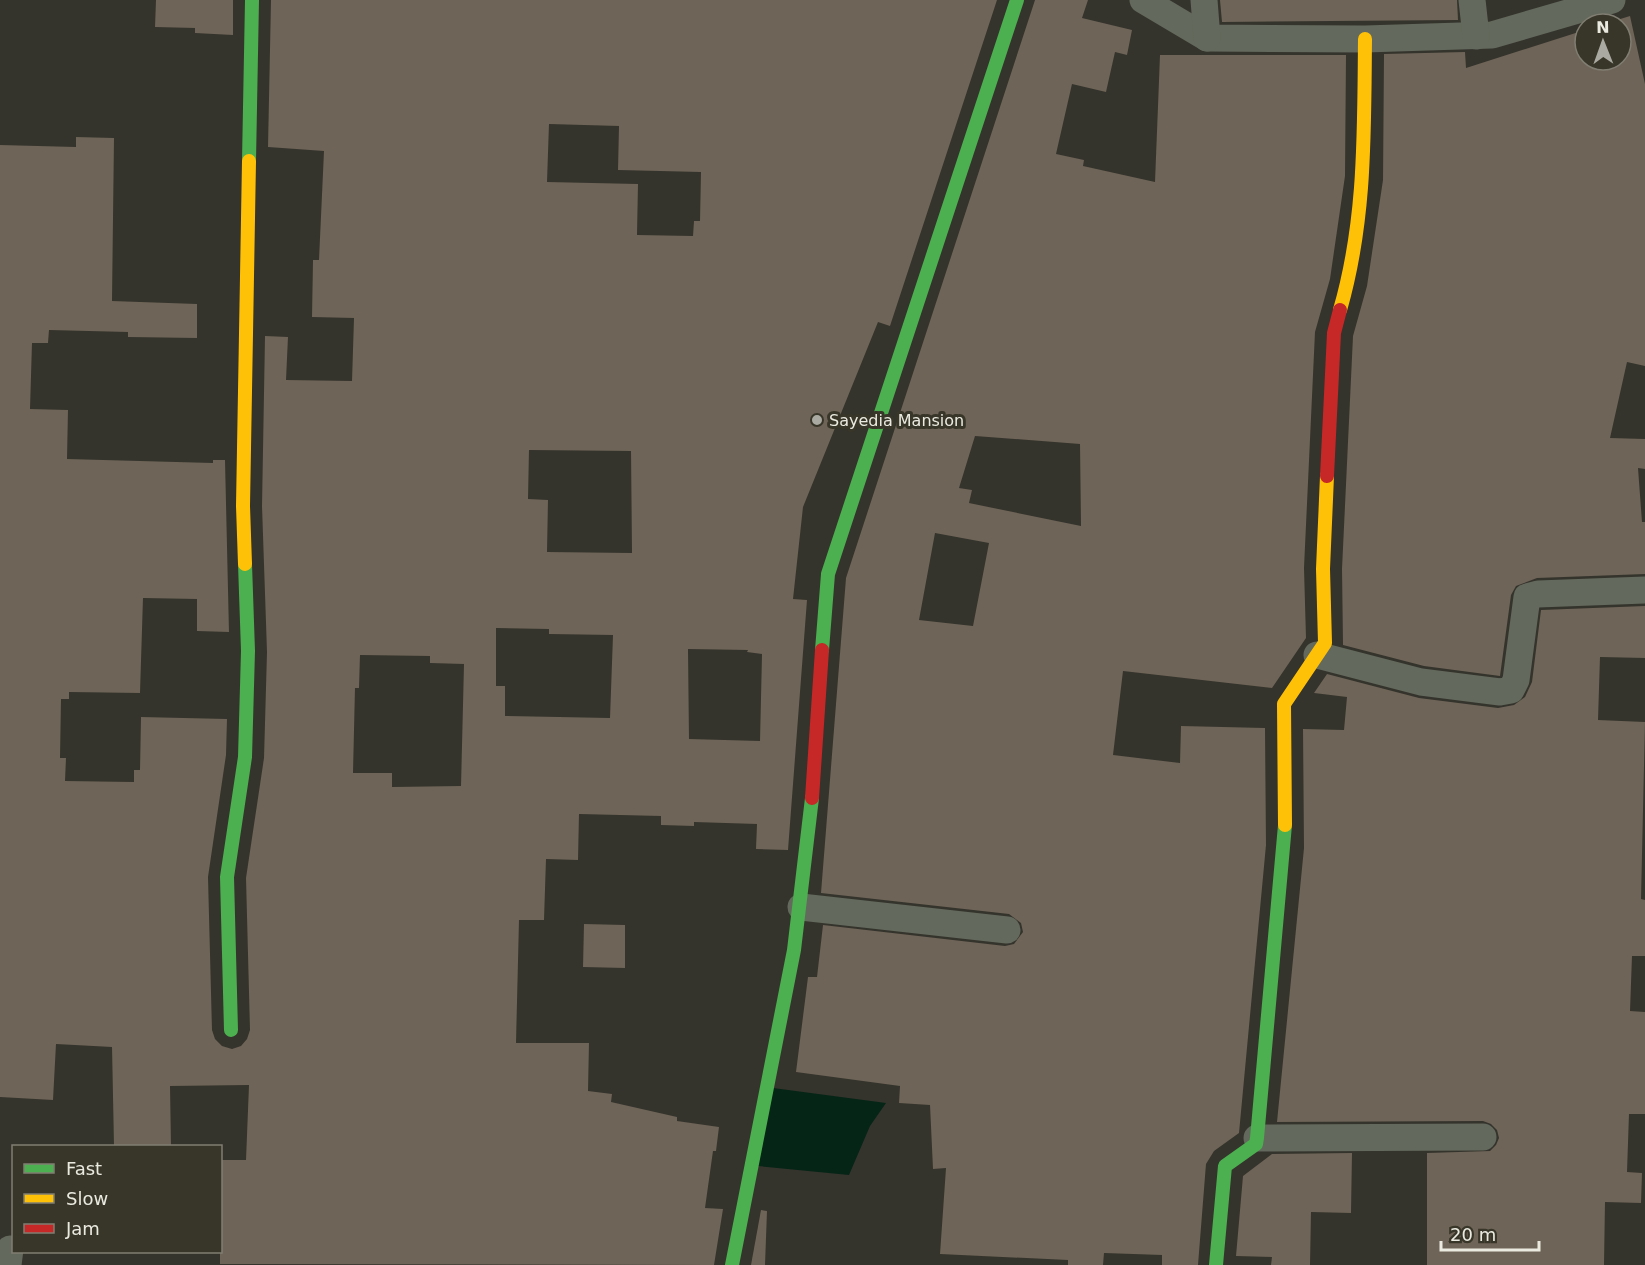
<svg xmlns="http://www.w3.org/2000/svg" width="1645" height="1265" font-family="'DejaVu Sans',sans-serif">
	<rect width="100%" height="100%" fill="#34332c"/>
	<!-- water -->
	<polygon fill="#052517" points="773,1088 886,1103 870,1126 849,1175 748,1165"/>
	<!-- building -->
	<g fill="#6e6457" fill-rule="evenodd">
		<polygon points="156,0 233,0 233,35 195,33 195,28 155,27"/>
		<path d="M271,0h726l-107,326 -12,-4 -75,185 -10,92 14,1 -19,250 -32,-1 1,-25 -63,-2v4l-33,-1v-9l-82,-2 -1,46 -32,-1 -2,61h-25l-3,123h73l-1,48 24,3 -1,8 66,15v4l42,6 -3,24h-3l-8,57 18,1 -9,56 -494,-1v-104h26l3,-75 -79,1 1,60h-57l-2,-99 -56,-3 -3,56 -53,-3v-952l76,2v-10l38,1 -2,163 85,3v34l-69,-1v-5l-79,-2 -1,13h-16l-2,66 38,1 -1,49 146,4v-3h12l4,172 -32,-1v-32l-54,-1 -3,95 -71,-1v7h-8l-1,59h6l-1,23 69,1v-12h6l1,-53 86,2 -1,36 -18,122 4,153 3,9 7,7 10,3 9,-3 6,-7 3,-9 -4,-152 18,-120 3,-106 -5,-146 3,-170 23,1 -2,43 66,1 2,-63 -42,-1 1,-57h6l5,-109 -56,-4zM549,124l70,2 -1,44 83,2 -1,49h-6l-1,15 -56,-1 1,-51 -91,-2zM529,450l102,1 1,102 -85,-1 1,-52 -20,-1zM496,628l53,1v5l64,1 -3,83 -105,-2v-30h-9zM688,649l60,1 -1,2 15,2 -2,87 -71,-2zM360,655l70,1v7l34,1 -3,122 -69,1v-14h-39l2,-85h4z"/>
		<path d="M1035,0h53l-6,18 50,12 -5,25 -12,-3 -9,40 -34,-8 -16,70 28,6 -1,6 72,16 5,-127h186l-1,121 -15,103 -15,53 -11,236 2,70 -34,50 -149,-17 -10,84 67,8 1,-37 84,2 1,117 -27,288 -25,18 -8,13 -8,101h-36v-10l-58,-2 -1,12h-35v-5l-128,-6 6,-86 -13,1 -3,-64 -31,-2 1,-17 -104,-14 12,-95h9l6,-52 182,21 9,-2 9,-12 -2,-9 -12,-9 -188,-21 25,-315zM975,436l105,8 1,82 -112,-23 3,-13 -13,-2zM935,533l54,10 -16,83 -54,-6z"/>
		<polygon points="1220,0 1457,0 1458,20 1222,22"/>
		<polygon points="1630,16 1645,84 1645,366 1627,362 1610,438 1645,439 1645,469 1638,468 1642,522 1645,522 1645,574 1537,578 1516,586 1511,595 1500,676 1424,666 1343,645 1342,569 1353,336 1367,286 1383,180 1384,54 1465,52 1466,68 1585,30 1585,60 1621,60 1621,24 1604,24"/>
		<polygon points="1645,606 1645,658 1600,657 1598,720 1645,722 1641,899 1645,900 1645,956 1632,956 1630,1011 1645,1012 1645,1114 1629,1114 1627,1172 1642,1173 1641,1203 1605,1202 1604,1265 1427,1265 1427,1153 1490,1151 1496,1145 1499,1138 1497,1130 1491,1124 1483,1121 1277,1122 1304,848 1303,729 1344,730 1347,697 1314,693 1327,674 1419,698 1498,708 1514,705 1525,697 1532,682 1541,610"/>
		<polygon points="584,924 625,925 625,968 583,967"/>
		<polygon points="1352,1153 1351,1213 1311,1212 1310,1265 1271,1265 1272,1257 1236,1256 1243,1176 1272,1154"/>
		<polygon points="761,1210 767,1211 765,1265 751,1265"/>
	</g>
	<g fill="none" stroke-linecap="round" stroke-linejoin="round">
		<!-- street -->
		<g stroke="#63695c" stroke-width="27">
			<polyline points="1143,0 1207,38 1365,39 1492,35 1612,0"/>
			<polyline points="1204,0 1207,38"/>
			<polyline points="1472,0 1476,36"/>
			<polyline points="1317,655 1421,682 1500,692 1511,690 1516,680 1527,597 1538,594 1645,590"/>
			<polyline points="801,907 1007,930"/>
			<polyline points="1257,1138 1483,1137"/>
			<polyline points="8,1265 10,1249"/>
		</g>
		<!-- fast -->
		<g stroke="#4caf50" stroke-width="14">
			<polyline points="249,161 252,0"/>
			<polyline points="822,650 828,574 1017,0"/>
			<polyline points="231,1030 227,877 245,757 248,651 245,564"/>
			<polyline points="732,1265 794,950 812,798"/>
			<polyline points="1216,1265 1225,1166 1256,1144 1257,1138 1285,825"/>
		</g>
		<!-- slow -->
		<g stroke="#ffc107" stroke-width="14">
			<path d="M1340,310c26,-90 24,-179 25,-271"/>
			<polyline points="245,564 243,506 249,161"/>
			<polyline points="1285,825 1284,704 1325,643 1323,569 1327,476"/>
		</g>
		<!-- jam -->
		<g stroke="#c62828" stroke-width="14">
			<polyline points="1327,476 1334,333 1340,310"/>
			<polyline points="812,798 822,650"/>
		</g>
	</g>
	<!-- markers -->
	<circle fill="#abaaa2" stroke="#383628" stroke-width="2" cx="817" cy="420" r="6"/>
	<g text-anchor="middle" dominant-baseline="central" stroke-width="6" stroke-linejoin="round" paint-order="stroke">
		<!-- poi labels -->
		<g font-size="16" fill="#ebeae1" stroke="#383628" text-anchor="start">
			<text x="829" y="420">Sayedia Mansion</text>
		</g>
	</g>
	<!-- legend -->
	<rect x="12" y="1145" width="210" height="108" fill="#383628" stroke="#807e72" stroke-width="1.5"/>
	<rect x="24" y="1164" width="30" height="9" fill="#4caf50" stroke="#807e72" stroke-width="1.5"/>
	<text x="66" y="1175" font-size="18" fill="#ebeae1">Fast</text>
	<rect x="24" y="1194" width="30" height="9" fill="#ffc107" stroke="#807e72" stroke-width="1.5"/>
	<text x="66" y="1205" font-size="18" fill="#ebeae1">Slow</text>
	<rect x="24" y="1224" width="30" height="9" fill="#c62828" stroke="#807e72" stroke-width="1.5"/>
	<text x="66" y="1235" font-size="18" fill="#ebeae1">Jam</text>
	<!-- north arrow -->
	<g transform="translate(1603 42) rotate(359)"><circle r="28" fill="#383628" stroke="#807e72" stroke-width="1.5"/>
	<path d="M0-4.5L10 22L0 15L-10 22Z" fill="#abaaa2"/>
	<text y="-9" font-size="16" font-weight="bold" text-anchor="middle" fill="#ebeae1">N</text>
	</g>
	<!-- scale -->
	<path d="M1441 1241v9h98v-9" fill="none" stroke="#ebeae1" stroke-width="3"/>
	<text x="1450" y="1241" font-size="18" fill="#ebeae1" stroke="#383628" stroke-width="4.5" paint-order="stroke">20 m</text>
</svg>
